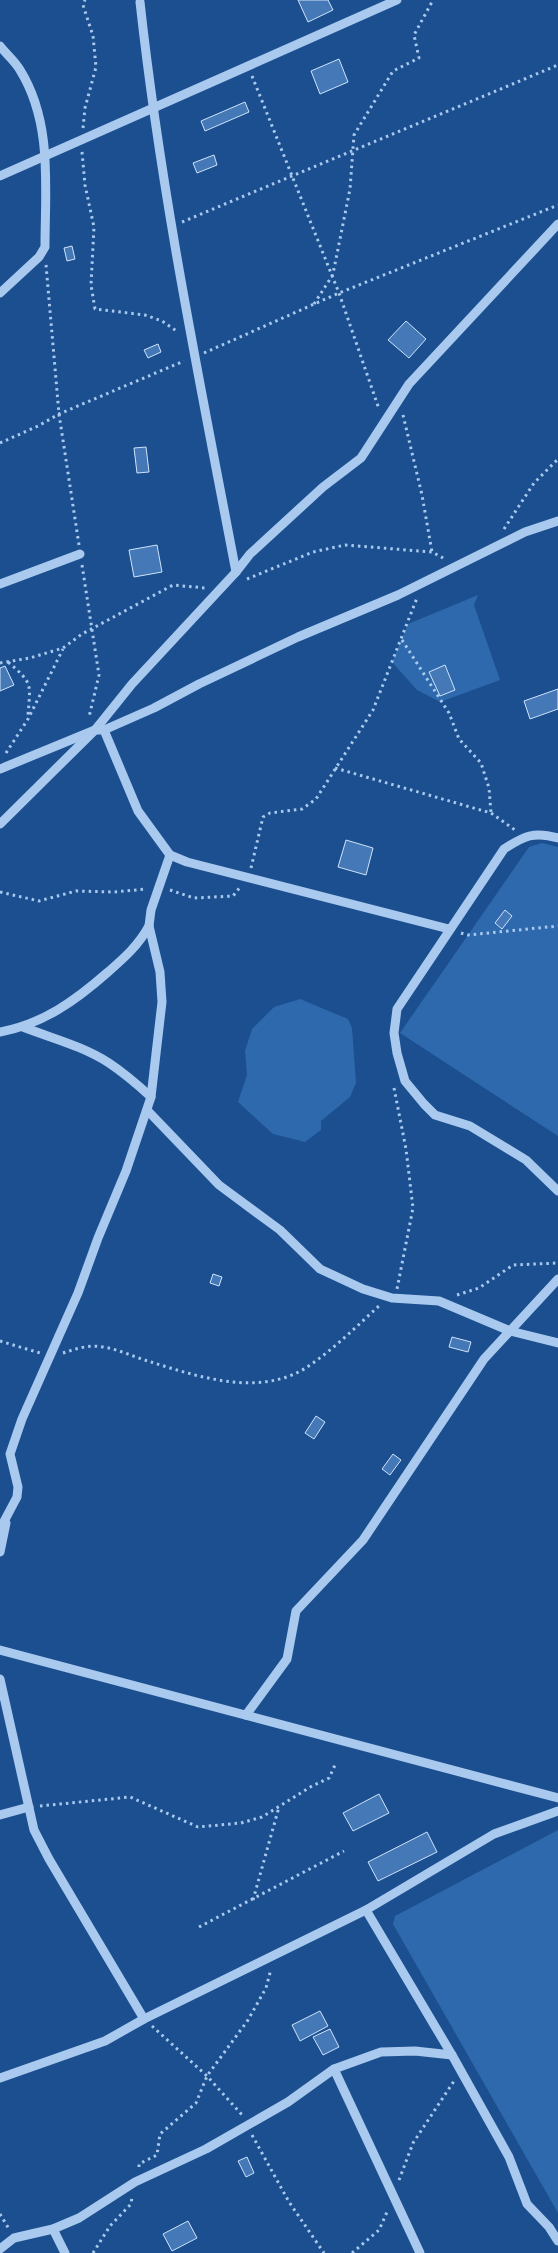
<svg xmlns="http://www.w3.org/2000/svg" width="558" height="2253" font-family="Helvetica,sans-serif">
	<rect width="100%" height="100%" fill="#1b4f8f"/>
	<!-- green -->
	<g fill="#2e69ad">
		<polygon points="478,595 474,605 500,680 440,702 417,690 392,662 408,624"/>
		<polygon points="542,843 558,847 558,1136 400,1033 529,847"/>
		<polygon points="300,999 348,1019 352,1028 356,1083 350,1097 321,1121 321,1130 305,1142 273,1134 238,1102 247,1075 245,1051 252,1029 274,1007"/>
		<polygon points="558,1830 558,2213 393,1924 395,1916"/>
	</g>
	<!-- building -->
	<g fill="#4478b7" stroke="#cfe3fa">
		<polygon points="298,0 328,0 333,10 308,22"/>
		<polygon points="339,59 348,82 320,94 311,71"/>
		<polygon points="245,102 249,112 205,131 201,121"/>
		<polygon points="214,155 217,165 197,173 193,163"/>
		<polygon points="72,246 75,259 67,261 64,248"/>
		<polygon points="406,321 426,339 409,358 388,340"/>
		<polygon points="158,344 161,352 148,358 144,350"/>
		<polygon points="146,447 149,472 137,473 134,448"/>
		<polygon points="157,545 162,572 134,577 129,550"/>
		<polygon points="445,665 455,690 440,696 429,672"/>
		<polygon points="5,666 14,685 0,691 0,668"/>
		<polygon points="558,689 558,709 530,719 524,701"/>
		<polygon points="346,840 373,848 366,875 338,867"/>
		<polygon points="505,910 512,916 502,929 495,923"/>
		<polygon points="213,1274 222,1277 219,1286 210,1283"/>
		<polygon points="452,1337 471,1342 468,1352 449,1347"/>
		<polygon points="316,1416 325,1422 314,1439 305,1433"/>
		<polygon points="393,1454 401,1460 390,1475 382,1469"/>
		<polygon points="379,1794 389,1813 353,1831 343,1813"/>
		<polygon points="427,1832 437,1852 378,1881 368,1862"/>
		<polygon points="320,2011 328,2026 300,2041 292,2025"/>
		<polygon points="330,2029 339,2047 323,2055 313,2037"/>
		<polygon points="247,2157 254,2173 246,2177 238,2161"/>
		<polygon points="188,2221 197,2238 172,2251 163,2234"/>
	</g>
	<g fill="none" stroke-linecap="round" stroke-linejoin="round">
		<!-- path -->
		<g stroke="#a9c9ee" stroke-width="3" stroke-dasharray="2.5 4" stroke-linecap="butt">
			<polyline points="252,76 339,293 379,409"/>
			<polyline points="83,128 85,108 96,67 93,36 83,5 85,0"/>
			<polyline points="82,152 85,185 94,227 91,285 95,309 145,315 162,321 178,332"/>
			<polyline points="182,222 558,65"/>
			<polyline points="46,265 59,414 79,545"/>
			<polyline points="314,304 332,276 334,269 350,189 354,135 393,71 419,58 414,35 433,0"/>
			<polyline points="204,353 339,293 558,205"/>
			<polyline points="403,415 422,495 432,552"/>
			<polyline points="0,443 38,426 59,414 184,361"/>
			<polyline points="504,529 534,483 558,459"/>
			<polyline points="82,565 99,675 89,717"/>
			<polyline points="247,579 313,552 345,545 432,552 445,559"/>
			<polyline points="402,640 449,713 459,739 481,763 489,788 491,813"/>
			<path d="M8,662c26,22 22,22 20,54"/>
			<polyline points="0,663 30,658 63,648 82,634 173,585 205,588"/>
			<polyline points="6,753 28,719 63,649"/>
			<polyline points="335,768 491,813 515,830"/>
			<polyline points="251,868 263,817 270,813 302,809 316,799 373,710 417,598"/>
			<polyline points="170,890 194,898 233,896 241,886"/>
			<polyline points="0,892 39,901 76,891 114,892 147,889"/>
			<polyline points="461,933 468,935 558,926"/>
			<polyline points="394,1088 406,1149 413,1208 397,1289"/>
			<polyline points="457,1295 479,1288 513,1265 558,1263"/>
			<polyline points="0,1341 40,1353"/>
			<path d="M63,1353c7,-2 14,-5 22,-6 22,-4 45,9 66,15 51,16 114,37 162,1 24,-17 45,-38 67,-58"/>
			<polyline points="40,1806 130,1797 198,1827 241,1823 262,1817 312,1786 329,1778 336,1763"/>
			<polyline points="253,1900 279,1807"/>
			<polyline points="199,1927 344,1851"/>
			<polyline points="152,2026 207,2076 243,2116"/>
			<polyline points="252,2135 289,2202 324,2253"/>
			<polyline points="139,2167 139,2164 157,2155 160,2134 196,2103 207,2076 248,2020 266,1988 271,1969"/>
			<polyline points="399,2180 413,2143 454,2081"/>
			<polyline points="0,2214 9,2229"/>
			<polyline points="93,2253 110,2226 131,2204 132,2197"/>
			<polyline points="352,2253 379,2230 387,2212"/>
		</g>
		<!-- minor -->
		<g stroke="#a9c9ee" stroke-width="9">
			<path d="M140,2c21,192 60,381 96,570"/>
			<path d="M0,46c6,8 15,15 20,24 33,53 25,118 25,177l-6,10 -39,36"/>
			<polyline points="0,176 397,0"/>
			<polyline points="0,584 80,554"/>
			<polyline points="104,730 154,708 199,684 298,637 398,595 525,532 558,521"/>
			<polyline points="0,769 95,730 104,730 138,811 170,855 187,862 449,929"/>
			<polyline points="0,824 95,730 132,684 236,572 250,554 323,487 361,458 409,384 558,224"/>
			<path d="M558,838c-24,-7 -34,-2 -54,11l-107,160 -3,24 3,20 8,28 19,23 11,11 35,11 56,34 32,31"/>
			<path d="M23,1027c28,11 60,19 86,36 15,10 29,22 42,34"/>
			<path d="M0,1032c43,-8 75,-31 108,-60 16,-14 30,-26 41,-46"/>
			<polyline points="147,1110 219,1185 280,1230 320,1269 363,1289 392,1298 439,1301 510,1331 558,1343"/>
			<polyline points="0,1529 17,1497 18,1487 10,1454 22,1419 78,1293 98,1238 126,1171 151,1097 162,1002 160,972 149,926 151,910 170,855"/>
			<polyline points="0,1552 6,1523"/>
			<polyline points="0,1650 558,1798"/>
			<polyline points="0,1679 34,1830 49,1859 144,2019"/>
			<polyline points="246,1715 287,1659 296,1611 363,1540 484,1359 558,1279"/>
			<polyline points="0,1815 29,1807"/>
			<polyline points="366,1910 452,2055 509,2157 527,2204 549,2227 558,2241"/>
			<polyline points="334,2069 420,2253"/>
			<polyline points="0,2078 105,2041 144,2019 366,1910 494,1834 558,1811"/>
			<polyline points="53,2229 65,2253"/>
			<polyline points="0,2249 14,2238 53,2229 79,2218 135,2182 206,2149 288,2102 334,2069 381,2052 415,2051 452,2055"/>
		</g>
	</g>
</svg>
